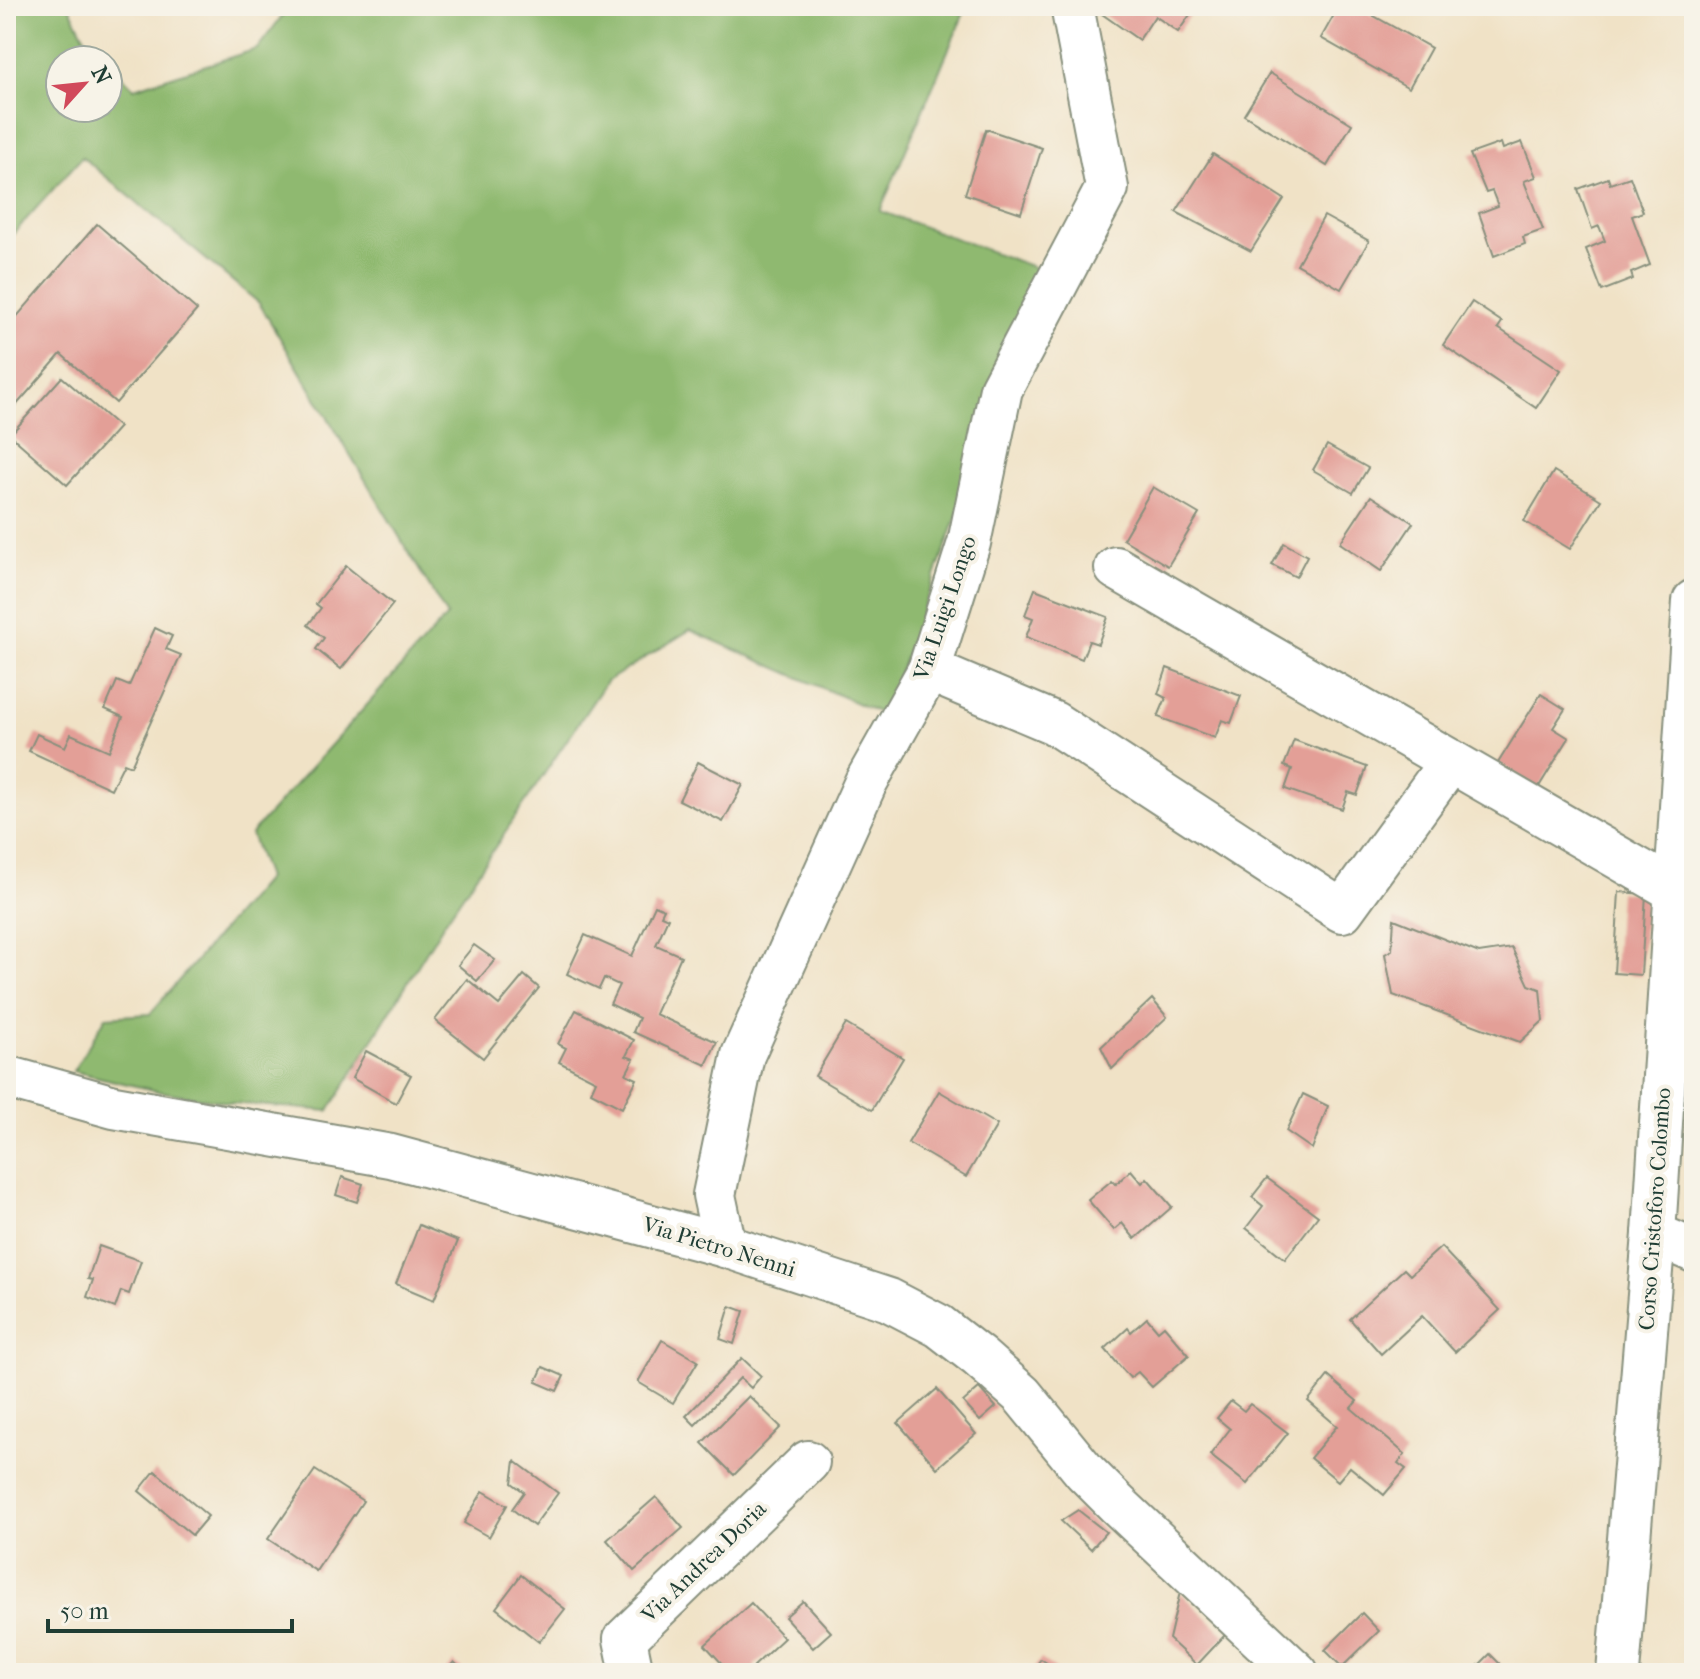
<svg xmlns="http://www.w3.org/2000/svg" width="1700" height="1679" font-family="'IM FELL French Canon',serif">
	<rect width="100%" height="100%" fill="#f7f3e8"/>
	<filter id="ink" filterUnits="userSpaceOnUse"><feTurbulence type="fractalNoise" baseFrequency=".0125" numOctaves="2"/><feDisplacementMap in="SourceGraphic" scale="16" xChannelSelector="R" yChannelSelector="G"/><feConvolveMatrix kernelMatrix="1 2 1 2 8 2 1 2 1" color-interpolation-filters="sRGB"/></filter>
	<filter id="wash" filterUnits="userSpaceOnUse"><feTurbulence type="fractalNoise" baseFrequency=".006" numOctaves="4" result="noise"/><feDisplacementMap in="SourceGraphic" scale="32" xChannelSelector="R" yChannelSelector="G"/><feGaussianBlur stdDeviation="1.8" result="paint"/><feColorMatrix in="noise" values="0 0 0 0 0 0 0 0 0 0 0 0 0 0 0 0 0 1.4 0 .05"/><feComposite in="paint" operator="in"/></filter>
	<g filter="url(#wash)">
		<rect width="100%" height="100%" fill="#f0e2c6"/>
		<!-- forest -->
		<polygon fill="#8fb970" stroke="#577b52" stroke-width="2" points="6,6 69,6 84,36 106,60 60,60 60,108 108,108 108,62 134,88 257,49 290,6 967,6 880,211 1047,272 884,715 690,630 606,682 444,923 329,1111 232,1103 157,1091 73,1071 106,1017 150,1014 267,878 251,834 447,616 259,303 82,157 6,242"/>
		<g id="blocks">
			<!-- building -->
			<g fill="#e39f97">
				<polygon points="1107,6 1196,6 1178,32 1155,16 1139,40 1102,14"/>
				<polygon points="1339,6 1356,6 1431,48 1409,88 1321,38"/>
				<polygon points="1270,73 1352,124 1327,166 1244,115"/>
				<polygon points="986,129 1042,148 1021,213 965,194"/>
				<polygon points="1522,142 1536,177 1524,181 1543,230 1523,237 1525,244 1494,256 1479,213 1498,206 1492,191 1486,193 1470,154 1501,143 1503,149"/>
				<polygon points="1213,154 1284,199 1251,251 1176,212"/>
				<polygon points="1630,177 1643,212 1632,216 1650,265 1631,273 1633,279 1602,291 1586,249 1605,241 1599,226 1592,229 1578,189 1608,178 1610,184"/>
				<polygon points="1324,216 1369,241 1341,289 1297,264"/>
				<polygon points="97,224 197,310 116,403 61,354 6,417 6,329"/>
				<polygon points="1472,302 1502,322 1498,328 1561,370 1536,408 1443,345"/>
				<polygon points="62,377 119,427 67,485 10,435"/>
				<polygon points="1327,445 1368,468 1353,493 1313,470"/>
				<polygon points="1554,471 1601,500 1570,549 1524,521"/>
				<polygon points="1153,487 1199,514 1168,566 1123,539"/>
				<polygon points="1371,496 1413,523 1381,571 1340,543"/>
				<polygon points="1284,543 1307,556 1296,577 1272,565"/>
				<polygon points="346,566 393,604 341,669 316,649 324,638 308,625 321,608 316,604"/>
				<polygon points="1035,589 1108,617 1098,644 1089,641 1082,659 1026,637 1033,618 1025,615"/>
				<polygon points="155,628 172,636 166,649 181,655 131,766 124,763 111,789 29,751 37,734 65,747 71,734 109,751 123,717 105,709 117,681 129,686"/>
				<polygon points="1167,668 1241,696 1231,723 1222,720 1215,738 1158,717 1166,698 1158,694"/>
				<polygon points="1541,694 1565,709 1553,728 1569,738 1538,788 1498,763"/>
				<polygon points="1294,740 1367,767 1357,795 1348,792 1342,809 1285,789 1292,769 1284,766"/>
				<polygon points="698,762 743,785 723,822 679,800"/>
				<polygon points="1619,892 1646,894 1641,975 1614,973"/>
				<polygon points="655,905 664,909 661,915 668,918 656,945 681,956 655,1014 717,1042 706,1065 633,1032 639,1018 610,1004 619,985 604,978 599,989 567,974 585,935 632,956"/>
				<polygon points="1394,919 1479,953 1512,948 1529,985 1540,989 1543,1021 1520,1042 1393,995 1385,954 1392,950"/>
				<polygon points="474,945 495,960 477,981 458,965"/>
				<polygon points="524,975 539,988 483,1058 435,1020 467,979 499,1005"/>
				<polygon points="1152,999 1167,1017 1112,1069 1101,1047"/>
				<polygon points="576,1010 634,1040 626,1056 634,1059 626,1074 637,1079 622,1108 591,1092 596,1081 559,1062 566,1048 558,1044"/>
				<polygon points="846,1024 903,1058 872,1110 815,1076"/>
				<polygon points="366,1051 411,1075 396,1103 352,1078"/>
				<polygon points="939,1091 997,1125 966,1177 908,1143"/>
				<polygon points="1303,1094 1328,1106 1312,1149 1286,1131"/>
				<polygon points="1131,1170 1142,1183 1147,1178 1172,1207 1135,1239 1122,1223 1114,1230 1088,1200 1112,1180 1116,1184"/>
				<polygon points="342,1177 363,1184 357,1202 336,1195"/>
				<polygon points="1267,1178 1318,1216 1285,1259 1246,1228 1263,1206 1252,1197"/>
				<polygon points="419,1225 458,1241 434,1300 396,1284"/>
				<polygon points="99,1246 141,1261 129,1294 121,1291 115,1308 87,1297 93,1280 88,1279"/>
				<polygon points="1441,1247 1500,1310 1455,1352 1422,1316 1381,1354 1350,1319 1404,1269 1410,1275"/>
				<polygon points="730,1306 744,1311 734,1344 720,1339"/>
				<polygon points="1147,1318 1158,1331 1164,1326 1189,1355 1152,1387 1138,1372 1130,1378 1105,1349 1128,1328 1131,1332"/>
				<polygon points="662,1340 698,1361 673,1403 638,1382"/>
				<polygon points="742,1358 761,1376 751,1388 740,1378 695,1425 686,1416"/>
				<polygon points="543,1367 564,1376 557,1391 536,1382"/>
				<polygon points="1328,1376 1357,1401 1351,1408 1405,1454 1398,1463 1406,1469 1384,1495 1350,1467 1338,1481 1310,1458 1337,1426 1308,1401"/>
				<polygon points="979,1388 996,1407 980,1421 963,1402"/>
				<polygon points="937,1389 976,1434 937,1468 898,1423"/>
				<polygon points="749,1396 781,1427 734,1475 702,1443"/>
				<polygon points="1231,1401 1244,1411 1250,1404 1288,1433 1247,1484 1210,1455 1230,1429 1217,1418"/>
				<polygon points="515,1461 558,1493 534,1526 512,1509 524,1492 512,1483"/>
				<polygon points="315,1470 363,1501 316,1571 268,1539"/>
				<polygon points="155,1471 208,1516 192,1535 139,1491"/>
				<polygon points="483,1491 507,1505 489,1537 464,1523"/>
				<polygon points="656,1497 683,1528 634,1571 607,1540"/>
				<polygon points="1078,1510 1106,1532 1091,1549 1061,1521"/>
				<polygon points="521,1575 565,1609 539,1642 496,1608"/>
				<polygon points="1180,1592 1225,1635 1197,1665 1169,1639"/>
				<polygon points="803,1601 831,1632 813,1648 785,1617"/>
				<polygon points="751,1603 784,1638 754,1666 759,1671 756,1673 721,1673 726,1668 705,1645"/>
				<polygon points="1362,1613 1379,1631 1342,1667 1325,1650"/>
				<polygon points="1490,1654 1509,1673 1471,1673"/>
				<polygon points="1041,1659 1061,1673 1030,1673"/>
				<polygon points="454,1662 466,1673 444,1673"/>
			</g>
		</g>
	</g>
	<g filter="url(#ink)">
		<use href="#blocks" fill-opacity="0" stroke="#88907d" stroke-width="2"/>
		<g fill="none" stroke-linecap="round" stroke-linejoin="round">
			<!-- minor casing -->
			<g stroke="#88907d" stroke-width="46">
				<g id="minor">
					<polyline points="1116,568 1676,891"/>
					<polyline points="929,670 1054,723 1342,911 1451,761"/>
					<polyline points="6,1077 114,1107 391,1156 725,1246 889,1300 939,1326 979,1357 1022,1395 1085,1472 1117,1504 1297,1673"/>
					<polyline points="1654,1234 1694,1251"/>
					<polyline points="725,1246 714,1195 743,1055 866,782 929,670 969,543 1001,389 1107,188 1072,6"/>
					<polyline points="632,1673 625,1639 808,1462"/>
					<polyline points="1618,1673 1654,1234 1694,601"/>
				</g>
			</g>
			<!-- minor -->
			<use href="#minor" stroke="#fff" stroke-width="42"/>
		</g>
	</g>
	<g text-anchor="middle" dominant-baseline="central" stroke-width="8" stroke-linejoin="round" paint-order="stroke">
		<!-- street labels -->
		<g font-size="22" fill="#1f3d34" stroke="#f7f3e8">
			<text transform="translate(945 608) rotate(-71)">Via Luigi Longo</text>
			<text transform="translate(1655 1209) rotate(-86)">Corso Cristoforo Colombo</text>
			<text transform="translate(719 1247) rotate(17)">Via Pietro Nenni</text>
			<text transform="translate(704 1562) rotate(-44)">Via Andrea Doria</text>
		</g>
	</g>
	<!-- margin -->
	<rect width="1700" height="1679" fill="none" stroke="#f7f3e8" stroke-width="32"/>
	<!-- north arrow -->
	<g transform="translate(84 84) rotate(63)"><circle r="38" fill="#f7f3e8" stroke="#a1aaa0" stroke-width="2"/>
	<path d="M0-6L14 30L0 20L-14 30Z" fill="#d1495b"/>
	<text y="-12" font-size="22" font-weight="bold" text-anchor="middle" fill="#1f3d34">N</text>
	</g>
	<!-- scale -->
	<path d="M48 1619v12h244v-12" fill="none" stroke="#1f3d34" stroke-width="4"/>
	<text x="60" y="1619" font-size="24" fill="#1f3d34" stroke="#f7f3e8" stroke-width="6" paint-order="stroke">50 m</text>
</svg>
